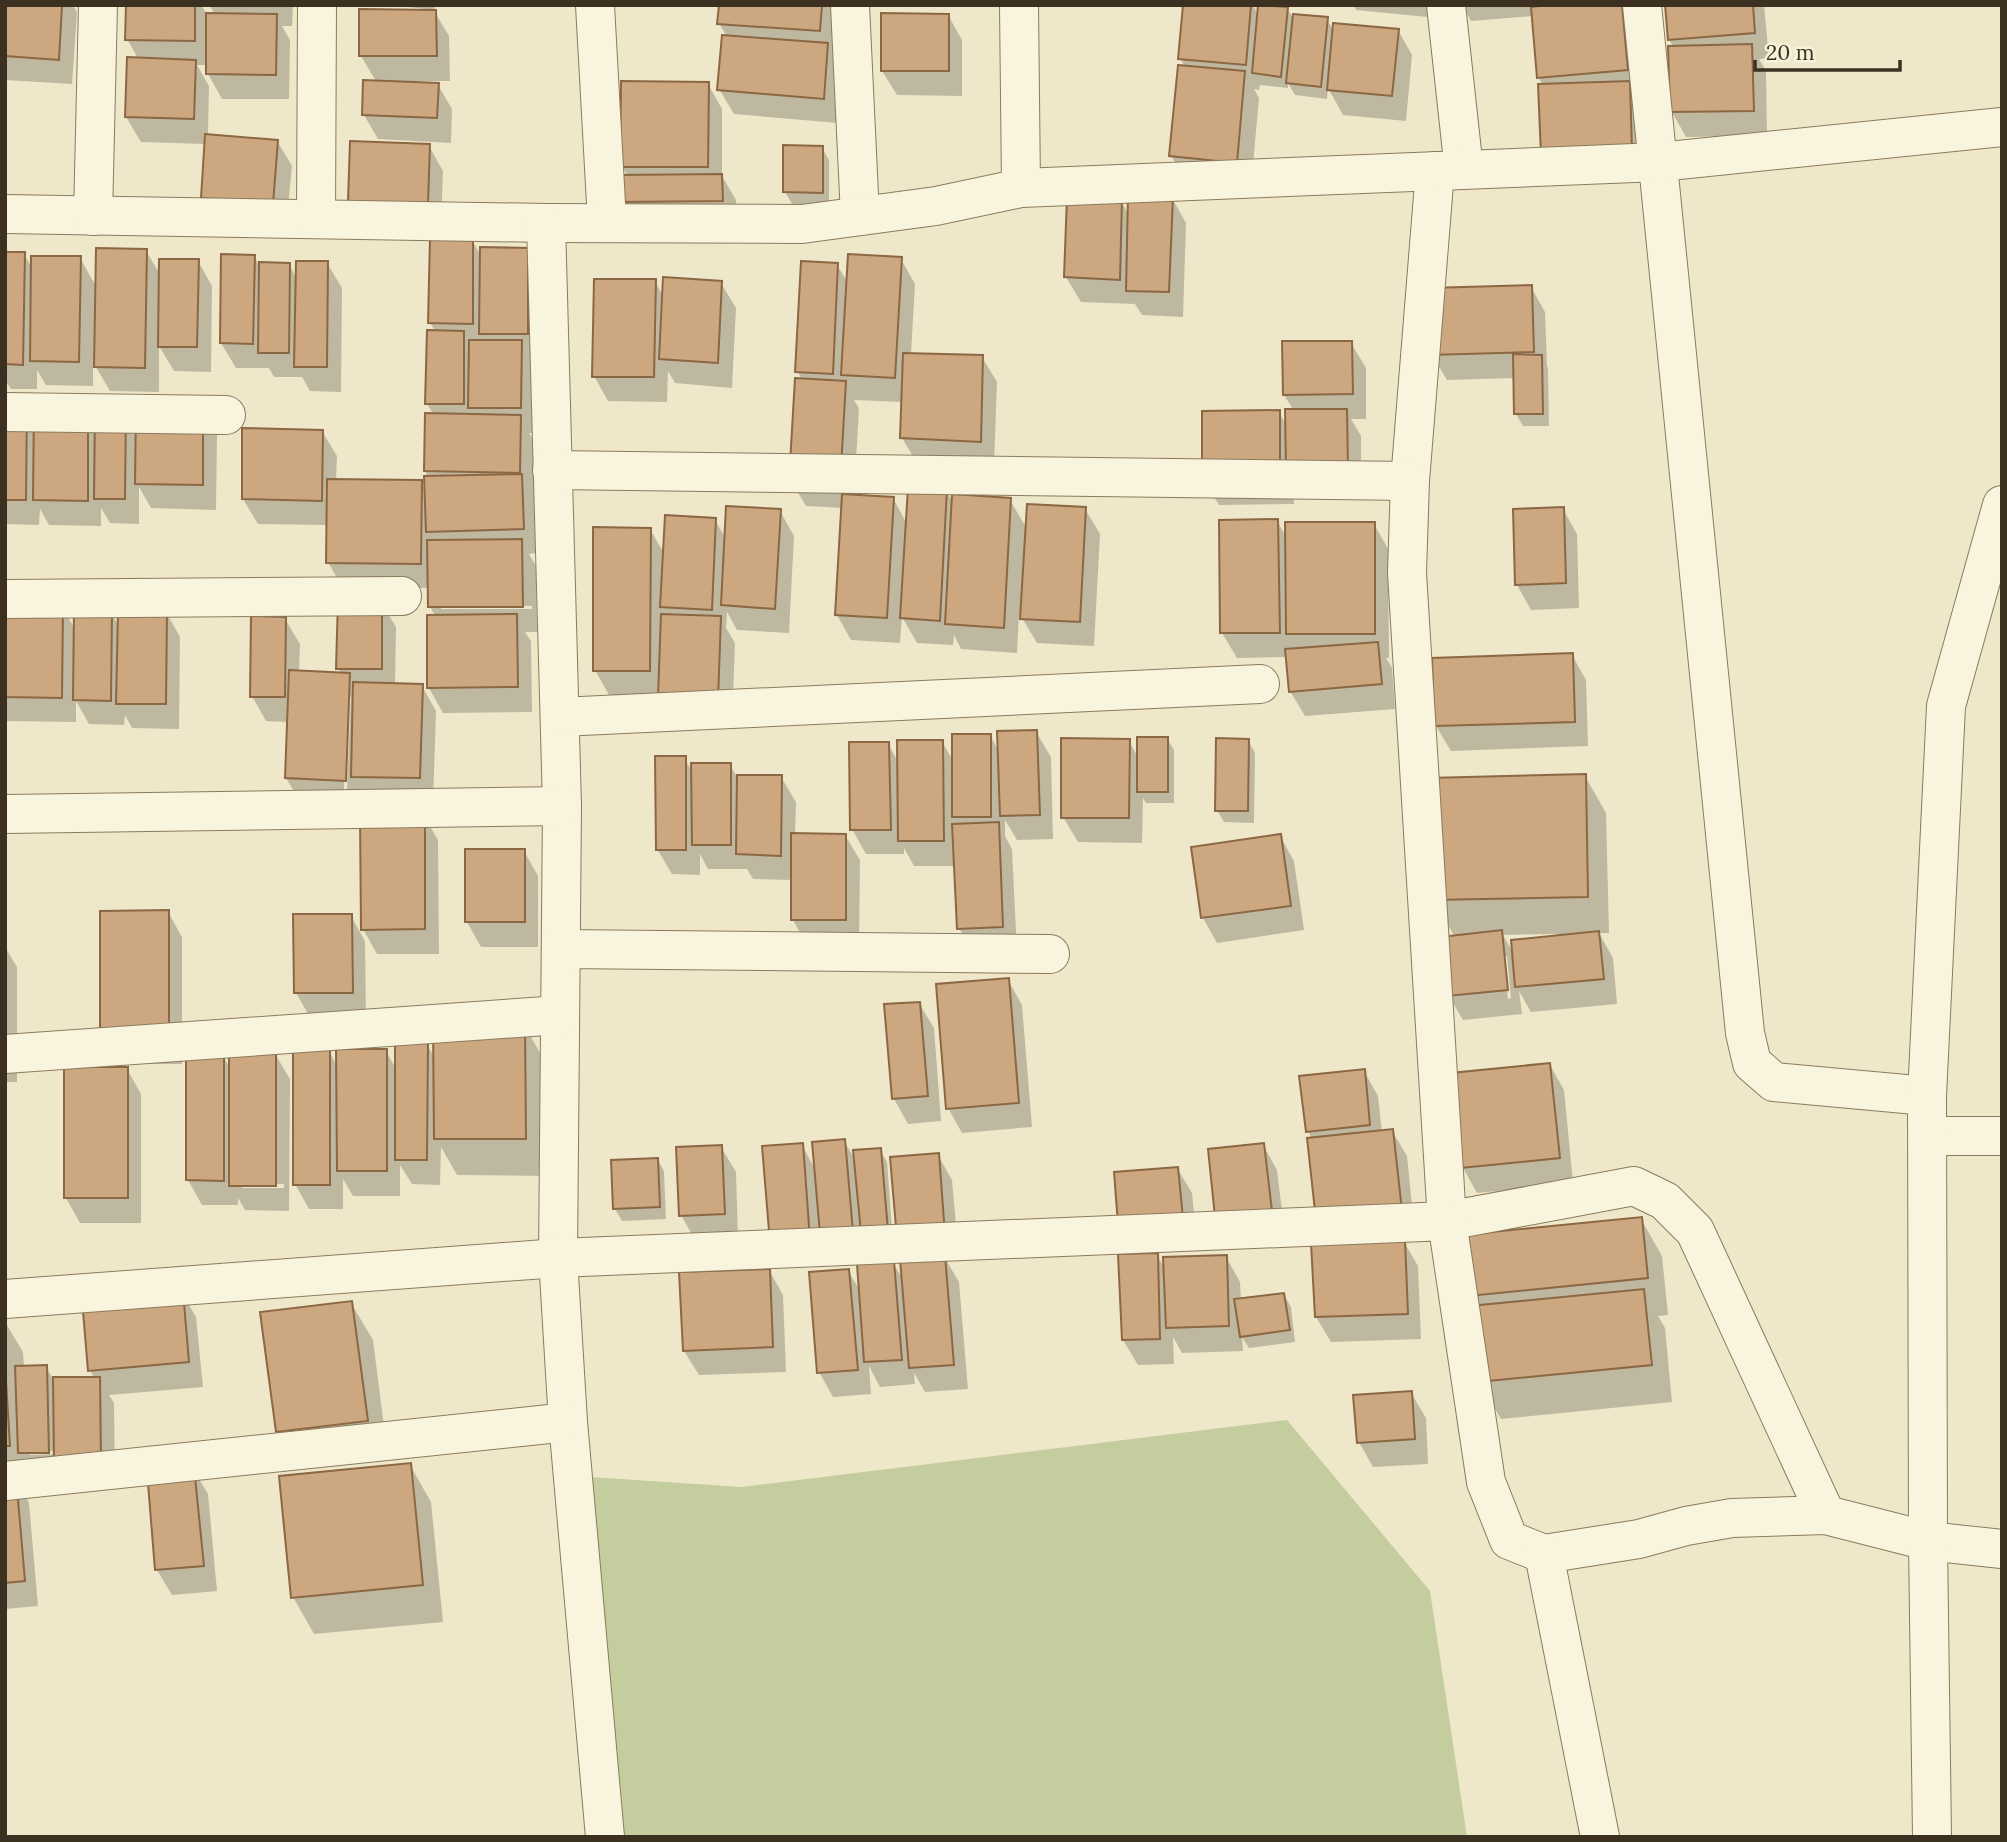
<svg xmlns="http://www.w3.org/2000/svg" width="2007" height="1842" font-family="Lora,serif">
	<rect width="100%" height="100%" fill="#efe7c9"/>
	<!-- green -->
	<polygon fill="#c3cd9d" points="1287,1420 1430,1591 1467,1837 615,1837 575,1476 741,1487"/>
	<!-- shadow -->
	<g fill="#0003" fill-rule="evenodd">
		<polygon points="5,5 73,5 77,12 72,84 5,80"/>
		<polygon points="127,5 201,5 207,14 215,14 209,5 293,5 292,26 282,26 290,40 289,99 222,99 208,74 208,65 197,65 209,86 208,136 277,141 292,166 286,228 206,144 141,142 126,117 139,60 127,39"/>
		<polygon points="390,5 435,5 434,11 449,36 450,81 412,81 412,84 438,85 452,109 451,143 378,139 364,115 377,83 361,56 424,11 425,9"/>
		<polygon points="720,5 837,5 838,123 734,114 719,89 727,37 719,23"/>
		<polygon points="1185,5 1253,5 1259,16 1287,8 1294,20 1327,19 1334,32 1398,30 1412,55 1406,121 1343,115 1328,88 1327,99 1295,95 1288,83 1288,88 1260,85 1259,90 1254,89 1259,98 1251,187 1185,180 1171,155 1185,67 1180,58"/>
		<polygon points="1354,5 1428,5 1427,17 1356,10"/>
		<polygon points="1462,5 1631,5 1645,177 1543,86 1539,78 1533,16 1471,21"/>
		<polygon points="1666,5 1764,5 1769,58 1759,59 1766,71 1767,136 1686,137 1672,112 1674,47 1669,40"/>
		<polygon points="948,15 962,40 962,96 897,95 882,71"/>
		<polygon points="708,84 722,109 722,176 736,200 736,225 633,226 619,201 628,177 622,166"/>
		<polygon points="352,143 429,146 443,171 441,229"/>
		<polygon points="822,148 829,160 829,204 792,204 785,192"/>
		<polygon points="1172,198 1186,223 1183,317 1142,315 1135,304 1081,302 1066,277 1121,201 1129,215"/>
		<path d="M472,240l9,16 46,-7 8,184h-6l6,9 -1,55 2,3 1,53 -8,1 7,12 1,66h-12l6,9 1,71 -89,1 -14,-25 7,-71 -6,-10v-19l-88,-1 -14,-25v-37l-70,-1 -15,-25 79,-68 15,25 -1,25 85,1 6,10 2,-14 -4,-7 9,-56 -7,-11 9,-72 -6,-9zM441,605l91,1v3h-91z"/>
		<polygon points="146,251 161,276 198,261 212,286 211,372 174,371 159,346 159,392 110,391 93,362 93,386 46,385 37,370 37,389 11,389 5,380 5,254 24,254 32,268 80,258 97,288"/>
		<polygon points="254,256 261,269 289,264 297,279 327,263 342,288 341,392 310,391 302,377 274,377 269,368 236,368 221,343"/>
		<polygon points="901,259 915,284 911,354 982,357 997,382 994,466 917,463 902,438 903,402 854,400 859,408 854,496 893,498 907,524 946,491 954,504 1010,500 1027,529 1085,509 1100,534 1094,646 1037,643 1019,613 1017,653 961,649 954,635 953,645 917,643 902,617 900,643 851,640 837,615 843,508 806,506 791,481 803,381 797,371 837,265 848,283"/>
		<polygon points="655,281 664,298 721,283 736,308 732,388 675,383 668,371 667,402 608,401 594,376"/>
		<polygon points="1531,287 1545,312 1547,366 1548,368 1549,426 1523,426 1516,414 1515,378 1447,380 1432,355"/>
		<polygon points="1351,343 1366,368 1366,419 1351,419 1361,436 1361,494 1293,479 1294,504 1219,505 1204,480 1279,412 1287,427 1294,411 1284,395"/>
		<polygon points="5,402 202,409 217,434 216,510 151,508 139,487 139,524 110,523 101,508 101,526 49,525 40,509 39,525 5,524"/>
		<polygon points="1563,509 1577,534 1579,608 1531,610 1517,585"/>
		<polygon points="780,511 794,536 789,633 737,630 727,612 726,628 735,643 732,724 609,695 595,670 650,529 665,555 715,520 726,539"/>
		<polygon points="1277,521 1287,538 1374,524 1388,549 1389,658 1386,658 1392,668 1395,709 1305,716 1290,691 1287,657 1237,658 1222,633"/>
		<path d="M381,602l15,25 -1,58 27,1 14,25 -3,92 -66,-2 -7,-13 -1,17 -58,-2 -15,-25 2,-56 -22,-1 -14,-25 33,-77 15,25 -1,28 43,2 -4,-6zM347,697h4l-4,93h-3z"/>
		<polygon points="5,605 62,607 75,629 111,612 119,627 166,612 180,637 179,729 132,728 125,715 124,725 89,724 76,701 76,722 5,721"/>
		<polygon points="1572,655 1586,680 1588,746 1451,751 1436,726"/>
		<polygon points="1036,732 1051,757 1053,839 1017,840 1005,820 1005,836 1012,849 1017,952 974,953 959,928 956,866 914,866 904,848 904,854 866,854 852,829 888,744 899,763 942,742 954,762 990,735 999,752"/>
		<polygon points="1167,738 1174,750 1174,803 1146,803 1143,798 1142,843 1078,842 1063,817 1129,741 1139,759"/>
		<polygon points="1248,740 1255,753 1254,823 1224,822 1217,810"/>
		<polygon points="684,758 693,773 730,765 737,777 781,777 796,802 795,835 845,835 860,860 859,945 807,945 793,920 793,880 753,879 747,869 708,869 700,854 700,875 672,874 657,849"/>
		<path d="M1585,776l21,37 3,120h-10l14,25 4,46 -86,8 -12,-21 3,23 -59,6 -15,-25 7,-58 -22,-38zM1556,934v3l-42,17 -11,-19zM1503,956h4l4,42 -3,1z"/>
		<polygon points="424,816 438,840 439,954 377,954 363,929"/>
		<polygon points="1280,836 1294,861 1304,930 1217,943 1203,918 1193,849"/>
		<polygon points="524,851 538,876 538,947 481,947 467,922"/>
		<polygon points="168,912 182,937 182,1064 116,1064"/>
		<polygon points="351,916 365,941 366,1018 310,1017 296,993"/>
		<polygon points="5,947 17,967 17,1082 5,1082"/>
		<polygon points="1008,980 1022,1005 1032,1127 962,1133 948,1108"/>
		<polygon points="919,1003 934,1028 941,1121 908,1124 894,1099"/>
		<polygon points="524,1025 546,1063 546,1176 457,1175 441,1147 440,1185 412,1184 400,1165 400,1196 353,1196 343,1179 343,1209 309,1209 295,1184 329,1051 338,1068 386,1051 397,1071 427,1044 435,1059"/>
		<path d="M275,1054l15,25 -1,132 -44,-1 -7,-12v7h-36l-14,-25 35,-124 7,12zM242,1184h42v4h-42z"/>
		<polygon points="1550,1065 1564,1090 1573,1183 1477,1193 1463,1168"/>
		<polygon points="127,1069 141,1094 141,1223 80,1223 66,1198"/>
		<polygon points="1364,1071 1378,1096 1382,1132 1392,1131 1407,1156 1415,1235 1404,1242 1418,1266 1421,1339 1331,1342 1316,1317 1332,1244 1312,1139 1308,1131"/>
		<polygon points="844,1141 856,1161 880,1150 887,1162 892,1228 824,1264 786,1268 772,1243 802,1145 816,1171"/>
		<polygon points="1263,1145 1277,1170 1285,1235 1231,1242"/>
		<polygon points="721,1147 736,1172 738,1239 695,1240 681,1215"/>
		<polygon points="938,1155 952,1180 959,1259 946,1260 959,1282 968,1389 925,1392 914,1373 915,1384 880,1387 869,1366 871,1394 833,1397 819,1372 848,1271 861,1292 893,1263 904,1281"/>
		<polygon points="657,1159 664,1171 666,1219 622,1221 615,1209"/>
		<polygon points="1177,1168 1192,1193 1197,1243 1134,1248"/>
		<polygon points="1641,1219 1662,1256 1668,1315 1658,1316 1665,1328 1672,1402 1501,1419 1479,1382 1470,1296"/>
		<polygon points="1157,1255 1165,1269 1226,1257 1240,1282 1241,1300 1284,1295 1291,1307 1295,1342 1249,1348 1242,1337 1243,1351 1182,1353 1173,1337 1174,1364 1138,1365 1123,1340"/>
		<polygon points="769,1270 783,1295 786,1372 699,1375 684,1351"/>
		<path d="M182,1293l14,24 7,70 -94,8 5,8 1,83 -97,-3 11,20 9,103 -33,3v-287l18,30 1,16 22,-1 7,12 41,-1 -4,-8zM30,1451h28v3l-28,1z"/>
		<polygon points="351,1303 373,1340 388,1457 299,1468 278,1431"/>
		<polygon points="1411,1393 1426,1418 1428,1464 1373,1467 1359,1442"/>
		<polygon points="410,1465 431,1502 443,1622 314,1634 293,1597"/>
		<polygon points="193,1469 208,1494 217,1591 172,1595 157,1570 148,1473"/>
	</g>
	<!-- building -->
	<g fill="#cca780" stroke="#8b6743" stroke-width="2">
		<polygon points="5,5 62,5 59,60 5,56"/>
		<polygon points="126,5 195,5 195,41 125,40"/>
		<polygon points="719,5 822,5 820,31 717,24"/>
		<polygon points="1183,5 1251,5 1246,65 1178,59"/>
		<polygon points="1258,5 1288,7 1281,77 1252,73"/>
		<polygon points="1548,5 1622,5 1628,70 1537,78 1531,7"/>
		<polygon points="1665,5 1753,5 1755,33 1668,40"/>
		<polygon points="359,9 436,10 437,56 359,56"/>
		<polygon points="206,13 277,14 276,75 206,74"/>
		<polygon points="881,13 949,14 949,71 881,71"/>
		<polygon points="1293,14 1328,17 1321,87 1286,83"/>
		<polygon points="1333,23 1399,29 1392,96 1327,90"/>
		<polygon points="722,35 828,43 824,99 717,90"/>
		<polygon points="1752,44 1754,111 1670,112 1668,46"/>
		<polygon points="127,57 196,60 194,119 125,117"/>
		<polygon points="1178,65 1245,71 1237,163 1169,156"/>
		<polygon points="363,80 439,83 437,118 362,115"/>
		<polygon points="621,81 709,82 708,167 620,167"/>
		<polygon points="1630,81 1632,152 1541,155 1538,84"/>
		<polygon points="205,134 278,140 273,204 201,198"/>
		<polygon points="350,141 430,144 428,204 348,201"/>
		<polygon points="783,145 823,146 823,193 783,192"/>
		<polygon points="722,174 723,201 617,202 617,175"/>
		<polygon points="1128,195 1173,196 1169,292 1126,291"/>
		<polygon points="1067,197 1122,199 1120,280 1064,277"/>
		<polygon points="430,238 473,238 473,324 428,323"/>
		<polygon points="480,247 528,248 528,334 479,334"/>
		<polygon points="96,248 147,249 145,368 94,367"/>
		<polygon points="5,252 25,252 23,365 5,364"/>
		<polygon points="221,254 255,255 253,344 220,343"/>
		<polygon points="848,254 902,257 895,378 841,375"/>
		<polygon points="31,256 81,256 79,362 30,361"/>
		<polygon points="159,259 199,259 197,347 158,347"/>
		<polygon points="296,261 328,261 327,367 294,367"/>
		<polygon points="801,261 838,263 833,374 795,372"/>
		<polygon points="259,262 290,263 289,353 258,353"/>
		<polygon points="663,277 722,281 718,363 659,359"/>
		<polygon points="594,279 656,279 654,377 592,377"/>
		<polygon points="1532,285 1534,352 1430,355 1428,288"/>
		<polygon points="427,330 464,331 464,404 425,404"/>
		<polygon points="469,340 522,340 521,408 468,408"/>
		<polygon points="1282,341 1352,341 1353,394 1283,395"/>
		<polygon points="903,353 983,355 981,442 900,438"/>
		<polygon points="1513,354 1542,355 1543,414 1514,414"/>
		<polygon points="795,378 846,381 840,485 789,481"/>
		<polygon points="5,400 27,401 26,500 5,500"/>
		<polygon points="34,402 88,403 88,501 33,500"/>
		<polygon points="95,404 126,405 125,499 94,499"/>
		<polygon points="136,406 203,407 203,485 135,484"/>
		<polygon points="1285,409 1347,409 1348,470 1286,470"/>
		<polygon points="1280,410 1280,480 1202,481 1202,411"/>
		<polygon points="425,413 521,415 520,473 424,471"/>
		<polygon points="242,428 323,430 322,501 242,499"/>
		<polygon points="522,474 524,529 426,532 424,476"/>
		<polygon points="327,479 422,480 421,564 326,563"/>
		<polygon points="908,487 947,489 940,621 900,618"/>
		<polygon points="842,494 894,497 887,618 835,615"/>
		<polygon points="952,494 1011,498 1004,628 945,624"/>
		<polygon points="1027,504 1086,507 1080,622 1020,619"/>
		<polygon points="726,506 781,509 775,609 721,605"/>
		<polygon points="1564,507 1566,583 1515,585 1513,509"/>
		<polygon points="665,515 716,518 712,610 660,607"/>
		<polygon points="1278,519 1280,633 1220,633 1219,520"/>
		<polygon points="1285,522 1375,522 1375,634 1286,634"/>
		<polygon points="593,527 651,528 650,671 593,671"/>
		<polygon points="522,539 523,607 428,607 427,540"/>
		<polygon points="338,599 382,600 382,669 336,669"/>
		<polygon points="5,604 63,605 62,698 5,697"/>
		<polygon points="74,610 112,610 111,701 73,700"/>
		<polygon points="118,610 167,611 166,704 116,704"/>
		<polygon points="517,614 518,687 427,688 427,615"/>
		<polygon points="661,614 721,616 718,700 658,697"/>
		<polygon points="251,616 286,617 285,697 250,697"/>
		<polygon points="1378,642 1382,684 1289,692 1285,649"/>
		<polygon points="1573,653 1575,722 1434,726 1432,658"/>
		<polygon points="289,670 350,673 346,781 285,778"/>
		<polygon points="353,682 423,684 420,778 351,777"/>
		<polygon points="1037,730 1040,815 1000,816 997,731"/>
		<rect x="952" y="734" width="39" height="83"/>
		<rect x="1137" y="737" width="31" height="55"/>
		<polygon points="1061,738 1130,739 1129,818 1061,818"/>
		<polygon points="1216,738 1249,739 1248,811 1215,811"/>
		<polygon points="897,740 943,740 944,841 898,841"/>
		<polygon points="849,742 889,742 891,830 850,830"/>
		<polygon points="655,756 686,756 686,850 656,850"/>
		<polygon points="691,763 731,763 731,845 692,845"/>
		<polygon points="1586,774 1588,897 1431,900 1428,778"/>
		<polygon points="737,775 782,775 781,856 736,854"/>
		<polygon points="360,814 425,814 425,929 361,930"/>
		<polygon points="999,822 1003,927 957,929 952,824"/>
		<polygon points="791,833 846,834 846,920 791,920"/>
		<polygon points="1281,834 1291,906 1201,918 1191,847"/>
		<rect x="465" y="849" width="60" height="73"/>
		<polygon points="169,910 169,1039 100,1039 100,911"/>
		<polygon points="293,914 352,914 353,993 294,993"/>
		<polygon points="1502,930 1508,990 1447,996 1441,937"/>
		<polygon points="1599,931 1604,979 1515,987 1511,940"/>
		<polygon points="1009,978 1019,1103 946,1109 936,984"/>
		<polygon points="920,1002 928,1096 892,1099 884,1004"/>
		<polygon points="433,1024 525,1024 526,1139 434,1139"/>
		<polygon points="395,1043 428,1043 427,1160 395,1160"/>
		<rect x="293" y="1049" width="37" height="136"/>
		<polygon points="336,1049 387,1049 387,1171 337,1171"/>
		<rect x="229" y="1052" width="47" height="134"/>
		<polygon points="186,1054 224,1054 224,1181 186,1180"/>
		<polygon points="1550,1063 1560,1158 1461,1168 1451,1073"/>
		<rect x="64" y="1067" width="64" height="131"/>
		<polygon points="1365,1069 1370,1125 1306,1132 1299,1076"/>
		<polygon points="1393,1129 1402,1211 1316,1220 1307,1138"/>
		<polygon points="845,1139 853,1232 820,1234 812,1142"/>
		<polygon points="803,1143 810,1240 770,1243 762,1146"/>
		<polygon points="1264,1143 1272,1211 1215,1217 1208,1149"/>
		<polygon points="722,1145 725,1214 679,1216 676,1147"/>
		<polygon points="881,1148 888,1231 861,1233 853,1150"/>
		<polygon points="939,1153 945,1235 897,1239 890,1157"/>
		<polygon points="658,1158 660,1207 613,1209 611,1160"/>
		<polygon points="1178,1167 1183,1218 1118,1224 1114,1172"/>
		<polygon points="1642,1217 1648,1278 1469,1296 1462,1235"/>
		<polygon points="1405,1240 1408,1314 1315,1317 1311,1243"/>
		<polygon points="1158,1253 1160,1339 1122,1340 1118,1254"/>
		<polygon points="945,1255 954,1365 909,1368 900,1259"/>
		<polygon points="1227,1255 1229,1326 1166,1328 1163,1257"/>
		<polygon points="894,1261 902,1360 864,1362 857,1264"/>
		<polygon points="770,1269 773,1347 683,1351 679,1272"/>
		<polygon points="849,1269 858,1370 817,1373 809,1272"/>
		<polygon points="1644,1289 1652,1365 1478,1382 1470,1306"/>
		<polygon points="183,1291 189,1362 88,1371 82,1299"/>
		<polygon points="1284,1293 1290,1330 1240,1337 1234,1299"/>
		<polygon points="352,1301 368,1421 276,1432 260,1312"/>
		<polygon points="5,1365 10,1446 5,1446"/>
		<polygon points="47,1365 49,1453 18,1453 15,1366"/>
		<polygon points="53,1377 100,1377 101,1462 54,1462"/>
		<polygon points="1412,1391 1415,1439 1357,1443 1353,1395"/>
		<polygon points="411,1463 423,1585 291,1598 279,1476"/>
		<polygon points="194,1467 204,1566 155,1570 147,1471"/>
		<polygon points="16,1476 25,1581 5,1583 5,1477"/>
	</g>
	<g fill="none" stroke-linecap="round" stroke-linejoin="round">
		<!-- street casing -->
		<g stroke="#8b7b5d" stroke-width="40">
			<g id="street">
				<polyline points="595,5 607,222"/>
				<polyline points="850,5 860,216"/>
				<polyline points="1019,5 1021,188"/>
				<polyline points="1446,5 1464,170"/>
				<polyline points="1642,5 1745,1033 1752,1063 1774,1082 1927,1096"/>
				<polyline points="1435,171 1410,481 1407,573 1447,1221 1634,1186 1665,1201 1695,1231 1826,1515"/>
				<polyline points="5,214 546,223 802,224 936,206 1021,188 1659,162 2002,127"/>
				<polyline points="93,216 98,5"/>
				<polyline points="316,219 317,5"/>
				<polyline points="546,223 562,806 558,1258 568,1422 605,1837"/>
				<polyline points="5,412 226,415"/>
				<polyline points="552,470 1410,481"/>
				<polyline points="5,599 402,596"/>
				<polyline points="560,717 1260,684"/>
				<polyline points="5,814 562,806"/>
				<polyline points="561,949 1050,954"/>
				<polyline points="5,1054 560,1015"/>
				<polyline points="1928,1136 2002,1136"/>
				<polyline points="5,1299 558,1258 1447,1221 1486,1482 1509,1540 1544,1554 1639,1539 1686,1526 1732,1518 1826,1515 1928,1541 2002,1549"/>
				<polyline points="5,1481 568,1422"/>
				<polyline points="1544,1554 1600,1837"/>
				<polyline points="1932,1837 1928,1541 1927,1096 1946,706 2002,505"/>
			</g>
		</g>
		<!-- street -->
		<use href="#street" stroke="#f9f4dd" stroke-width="38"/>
	</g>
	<!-- border -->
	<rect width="2007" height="1842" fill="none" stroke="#3c3121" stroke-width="14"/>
	<!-- scale -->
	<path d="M1755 60v10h145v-10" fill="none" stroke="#3c3121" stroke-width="3.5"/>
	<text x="1766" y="60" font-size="21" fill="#3c3121" stroke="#f6f1d9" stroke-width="5" paint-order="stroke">20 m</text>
</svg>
